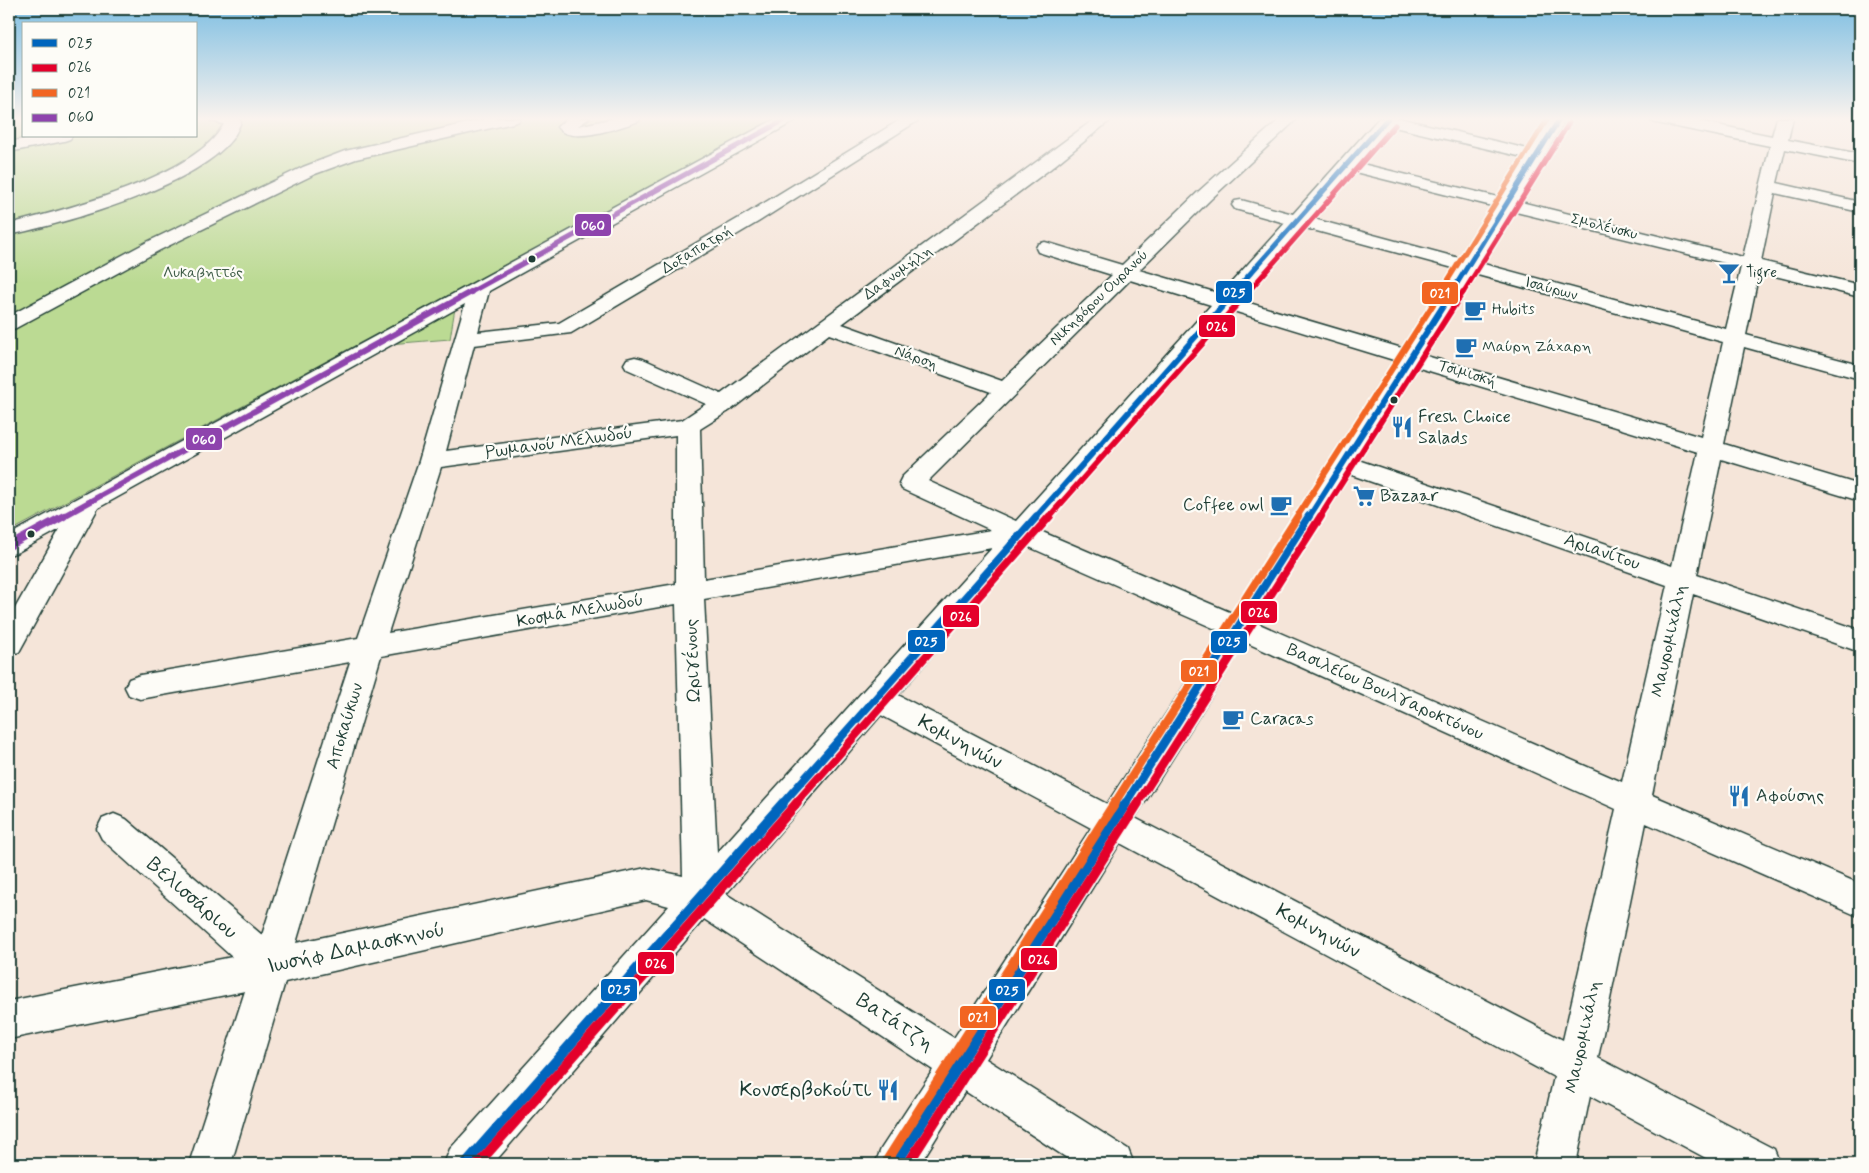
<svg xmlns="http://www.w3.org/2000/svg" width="1869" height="1173" font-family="Mynerve,sans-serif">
	<rect width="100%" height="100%" fill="#f5e5d9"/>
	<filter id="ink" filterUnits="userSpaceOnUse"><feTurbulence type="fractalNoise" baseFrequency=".02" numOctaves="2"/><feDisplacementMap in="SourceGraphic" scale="10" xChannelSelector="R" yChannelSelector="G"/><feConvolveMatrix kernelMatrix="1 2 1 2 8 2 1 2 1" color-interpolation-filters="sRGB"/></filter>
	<g filter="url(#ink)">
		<!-- green -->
		<g fill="#bbda93" stroke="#6d8c64">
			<polygon points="9,118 24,118 24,136 196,136 196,118 778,118 9,532"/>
			<polygon points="455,308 450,339 389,344"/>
		</g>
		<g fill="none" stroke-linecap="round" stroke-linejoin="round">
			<!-- minor casing -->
			<g stroke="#1f3d34" stroke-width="3">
				<g id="minor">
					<path d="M210,118h28l3,4c-3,6 -5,12 -9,17 -36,47 -165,84 -223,96v-11c55,-14 188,-48 215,-100l-13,-3z"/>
					<polygon points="490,118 520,118 519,121 513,123 356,159 315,174 160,250 16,328 9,330 9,316 147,242 303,167 345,151"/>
					<path d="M568,118h21l-11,8 37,-8h25l-1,3c-18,6 -69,25 -82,6z"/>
					<path d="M777,118h19l-1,3 -306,170 -11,41 81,-9 187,-109 157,-96h19l-164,104 -187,111 -97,12 -28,106 236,-31 24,-16 -79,-35 -3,-5 3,-5 8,-2 8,2 78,35 375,-276h17l-63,51 -208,155 160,57 110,-106 -74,-23 -2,-4 2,-4 7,-2 7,2 70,21 77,-74 82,-73h17l-87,81 -72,71 82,24 64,-71 -50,-14 -3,-4 3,-4 6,-1 52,14 86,-96h20l133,32 20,-32h15l-50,83 226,56 27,-111 -113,-23 -6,-2 -1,-3h33l89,18 5,-18h16l-5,22 72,14v10l-75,-15 -8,34 83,19v10l-85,-19 -14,68 99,24v12l-101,-25 -13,63 114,30v14l-116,-32 -20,97 136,41v16l-139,-42 -24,116 163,55v22l-167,-58 -41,201 208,89v33l-214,-94 -48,235 176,91 6,15h-63l-127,-68 -14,68h-42l20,-87 -434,-234 -134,216 142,90 6,15h-58l-111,-73 -45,73h-45l6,-15 52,-79 -229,-151 -211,245h-49l6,-15 219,-243 -23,-6 -361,82 -54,182h-42l56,-173 -236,48v-38l223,-44 -130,-118 -5,-10 5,-10 12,-5 12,5 136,116 88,-273 -210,37 -11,-4 -4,-8 4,-8 11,-4 218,-37 61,-177 46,-157 -367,204 -79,144 -10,3v-36l51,-90 -42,23 -9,3v-20zM1390,126l137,32 -25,40 -144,-35zM1351,171l145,36 -33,52 -153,-41zM1512,211l229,56 -15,62 -246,-66zM1302,227l155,42 -52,80 -166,-49zM1474,274l249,68 -22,95 -278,-82zM1130,280l81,25 -195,216 -88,-40zM1230,310l167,51 -165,252 -192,-82zM829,334l162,58 -89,85 -3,6 3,6 89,41 -287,49 -4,-150 32,-20zM1416,367l282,85 -26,114 -314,-106zM676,435v149l-288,49 53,-166zM1349,474l318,111 -45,197 -365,-159zM1027,546l193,85 -113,173 -209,-109zM992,548l-275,305 -13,-254zM676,604l7,272 -37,-8 -350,75 85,-287zM1245,642l371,167 -53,231 -428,-222zM881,715l210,113 -137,210 -228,-144z"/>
					<polygon points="39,136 72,136 70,139 64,141 9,152 9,142"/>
				</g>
			</g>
			<!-- minor -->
			<use href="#minor" fill="#fdfcf7" fill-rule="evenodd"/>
			<!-- bus-1-far3 casing -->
			<g stroke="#fdfcf7" stroke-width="8">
				<g id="bus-1-far3">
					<polyline points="1233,293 1388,118"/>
					<polyline points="1451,293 1560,118"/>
				</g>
			</g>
			<!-- bus-1-far2 casing -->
			<g stroke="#fdfcf7" stroke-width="9">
				<g id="bus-1-far2">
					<polyline points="1036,517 1235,292"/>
					<polyline points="1309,517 1452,292"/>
				</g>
			</g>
			<!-- bus-1-far1 casing -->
			<g stroke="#fdfcf7" stroke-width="12">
				<g id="bus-1-far1">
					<polyline points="782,804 1037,516"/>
					<polyline points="1125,804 1309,516"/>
				</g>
			</g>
			<!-- bus-1 casing -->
			<g stroke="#fdfcf7" stroke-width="14">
				<g id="bus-1">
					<polyline points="465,1164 783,803"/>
					<polyline points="896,1164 1126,803"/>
				</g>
			</g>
			<!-- bus-2-far3 casing -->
			<g stroke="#fdfcf7" stroke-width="8">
				<g id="bus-2-far3">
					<polyline points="1247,293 1395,125"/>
					<polyline points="1463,293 1569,123"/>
				</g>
			</g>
			<!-- bus-2-far2 casing -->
			<g stroke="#fdfcf7" stroke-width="9">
				<g id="bus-2-far2">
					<polyline points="1049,517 1248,292"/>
					<polyline points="1320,517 1463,292"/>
				</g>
			</g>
			<!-- bus-2-far1 casing -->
			<g stroke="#fdfcf7" stroke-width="12">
				<g id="bus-2-far1">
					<polyline points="795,804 1050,516"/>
					<polyline points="1137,804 1321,516"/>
				</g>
			</g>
			<!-- bus-2 casing -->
			<g stroke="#fdfcf7" stroke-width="14">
				<g id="bus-2">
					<polyline points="478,1164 797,803"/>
					<polyline points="908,1164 1138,803"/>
				</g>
			</g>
			<!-- bus-3-far3 casing -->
			<g stroke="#fdfcf7" stroke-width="8">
				<polyline id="bus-3-far3" points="1440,293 1548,118"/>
			</g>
			<!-- bus-3-far2 casing -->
			<g stroke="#fdfcf7" stroke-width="9">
				<polyline id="bus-3-far2" points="1297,517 1441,292"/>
			</g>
			<!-- bus-3-far1 casing -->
			<g stroke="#fdfcf7" stroke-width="12">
				<polyline id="bus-3-far1" points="1114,804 1298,516"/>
			</g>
			<!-- bus-3 casing -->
			<g stroke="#fdfcf7" stroke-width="14">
				<polyline id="bus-3" points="888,1159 1115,803"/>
			</g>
			<!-- bus-4-far2 casing -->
			<g stroke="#fdfcf7" stroke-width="8">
				<polyline id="bus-4-far2" points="469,293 788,118"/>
			</g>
			<!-- bus-4-far1 casing -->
			<g stroke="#fdfcf7" stroke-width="9">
				<polyline id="bus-4-far1" points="62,517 471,292"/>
			</g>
			<!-- bus-4 casing -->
			<g stroke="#fdfcf7" stroke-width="12">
				<polyline id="bus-4" points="9,546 64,516"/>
			</g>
			<!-- bus-1-far3 -->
			<use href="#bus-1-far3" stroke="#0065bd" stroke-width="5"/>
			<!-- bus-1-far2 -->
			<use href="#bus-1-far2" stroke="#0065bd" stroke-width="6"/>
			<!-- bus-1-far1 -->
			<use href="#bus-1-far1" stroke="#0065bd" stroke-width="8"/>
			<!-- bus-1 -->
			<use href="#bus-1" stroke="#0065bd" stroke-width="10"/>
			<!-- bus-2-far3 -->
			<use href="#bus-2-far3" stroke="#e4002b" stroke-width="5"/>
			<!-- bus-2-far2 -->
			<use href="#bus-2-far2" stroke="#e4002b" stroke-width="6"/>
			<!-- bus-2-far1 -->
			<use href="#bus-2-far1" stroke="#e4002b" stroke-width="8"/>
			<!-- bus-2 -->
			<use href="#bus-2" stroke="#e4002b" stroke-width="10"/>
			<!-- bus-3-far3 -->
			<use href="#bus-3-far3" stroke="#f26522" stroke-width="5"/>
			<!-- bus-3-far2 -->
			<use href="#bus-3-far2" stroke="#f26522" stroke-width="6"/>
			<!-- bus-3-far1 -->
			<use href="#bus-3-far1" stroke="#f26522" stroke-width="8"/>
			<!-- bus-3 -->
			<use href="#bus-3" stroke="#f26522" stroke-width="10"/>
			<!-- bus-4-far2 -->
			<use href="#bus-4-far2" stroke="#8e44ad" stroke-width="5"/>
			<!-- bus-4-far1 -->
			<use href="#bus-4-far1" stroke="#8e44ad" stroke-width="6"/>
			<!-- bus-4 -->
			<use href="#bus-4" stroke="#8e44ad" stroke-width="8"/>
		</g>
	</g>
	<!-- sky -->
	<linearGradient id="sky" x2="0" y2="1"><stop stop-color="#7dbee2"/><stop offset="0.42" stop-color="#faf3ee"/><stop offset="1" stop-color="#faf3ee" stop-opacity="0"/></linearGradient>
	<rect width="1869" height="283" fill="url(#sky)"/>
	<!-- icons -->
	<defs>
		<g id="bar-bare" transform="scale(1.725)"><path d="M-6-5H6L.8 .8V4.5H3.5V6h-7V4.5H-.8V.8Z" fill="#1f6fb2" stroke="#fdfcf7" stroke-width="2.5" paint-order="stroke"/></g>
		<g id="cafe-bare" transform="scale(1.725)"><path d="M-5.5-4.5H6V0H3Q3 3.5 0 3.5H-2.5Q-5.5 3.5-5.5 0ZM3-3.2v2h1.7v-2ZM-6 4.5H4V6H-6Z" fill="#1f6fb2" stroke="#fdfcf7" stroke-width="2.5" paint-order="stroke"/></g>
		<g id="restaurant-bare" transform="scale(1.725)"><path d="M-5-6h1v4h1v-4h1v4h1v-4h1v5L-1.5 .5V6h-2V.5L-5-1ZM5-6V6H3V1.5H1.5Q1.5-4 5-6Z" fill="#1f6fb2" stroke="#fdfcf7" stroke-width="2.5" paint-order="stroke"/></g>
		<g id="supermarket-bare" transform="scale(1.725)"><path d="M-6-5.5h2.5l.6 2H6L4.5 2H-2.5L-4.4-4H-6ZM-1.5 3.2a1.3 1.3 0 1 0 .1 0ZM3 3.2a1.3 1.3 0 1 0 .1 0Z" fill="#1f6fb2" stroke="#fdfcf7" stroke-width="2.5" paint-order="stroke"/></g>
	</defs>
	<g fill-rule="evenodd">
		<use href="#bar-bare" x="1729" y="273"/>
		<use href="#cafe-bare" x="1475" y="310"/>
		<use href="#cafe-bare" x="1466" y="347"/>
		<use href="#restaurant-bare" x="1402" y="427"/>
		<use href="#supermarket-bare" x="1364" y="496"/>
		<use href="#cafe-bare" x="1281" y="505"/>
		<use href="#cafe-bare" x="1233" y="719"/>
		<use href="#restaurant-bare" x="1739" y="796"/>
		<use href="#restaurant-bare" x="888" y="1090"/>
	</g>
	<!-- markers -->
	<g fill="#1f3d34" stroke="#fdfcf7" stroke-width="2">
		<circle cx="532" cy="259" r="4.5"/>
		<circle cx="1394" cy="400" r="4.5"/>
		<circle cx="31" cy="534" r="4.5"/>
	</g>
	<g text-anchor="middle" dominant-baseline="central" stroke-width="4.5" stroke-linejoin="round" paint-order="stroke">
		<!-- far-street labels -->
		<g font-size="15" fill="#1f3d34" stroke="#fdfcf7">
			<text transform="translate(1604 227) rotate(14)">Σμολένσκυ</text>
			<text transform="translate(697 250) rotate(-31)">Δοξαπατρή</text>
			<text transform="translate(898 273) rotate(-36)">Δαφνομήλη</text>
			<text transform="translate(1551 289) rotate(15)">Ισαύρων</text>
			<text transform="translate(1099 298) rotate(-44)">Νικηφόρου Ουρανού</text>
			<text transform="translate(916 358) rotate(20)">Νάρση</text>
			<text transform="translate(1467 374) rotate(17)">Τσιμισκή</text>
		</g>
		<!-- far-park labels -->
		<g font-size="15" fill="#3e5c47" stroke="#fdfcf7">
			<text x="203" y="273">Λυκαβηττός</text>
		</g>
		<!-- far-poi labels -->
		<g font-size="15" fill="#1f3d34" stroke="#fdfcf7" text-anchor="start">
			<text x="1746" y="273">Tigre</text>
			<text x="1492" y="310">Hubits</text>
			<text x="1482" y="347">Μαύρη Ζάχαρη</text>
		</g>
		<!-- poi labels -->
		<g font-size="18" fill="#1f3d34" stroke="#fdfcf7" text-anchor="start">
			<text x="1418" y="417">Fresh Choice<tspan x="1418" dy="21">Salads</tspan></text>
			<text x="1380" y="496">Bazaar</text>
			<text x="1264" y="505" text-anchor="end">Coffee owl</text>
			<text x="1250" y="719">Caracas</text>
			<text x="1756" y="796">Αφούσης</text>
		</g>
		<!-- street labels -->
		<g font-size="18" fill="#1f3d34" stroke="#fdfcf7">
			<text transform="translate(559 443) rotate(-8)">Ρωμανού Μελωδού</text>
			<text transform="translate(1602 552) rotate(19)">Αριανίτου</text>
			<text transform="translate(580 611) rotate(-10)">Κοσμά Μελωδού</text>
			<text transform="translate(1669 641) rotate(-78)">Μαυρομιχάλη</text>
			<text transform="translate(693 661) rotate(-92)">Ωριγένους</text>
			<text transform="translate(1385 692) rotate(24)">Βασιλείου Βουλγαροκτόνου</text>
			<text transform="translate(345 726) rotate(-73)">Αποκαύκων</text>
			<text transform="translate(1583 1037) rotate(-78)">Μαυρομιχάλη</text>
		</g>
		<!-- near-street labels -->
		<g font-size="21" fill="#1f3d34" stroke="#fdfcf7">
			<text transform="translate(960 742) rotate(28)">Κομνηνών</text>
			<text transform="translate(192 898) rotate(41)">Βελισσάριου</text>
			<text transform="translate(1318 931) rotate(28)">Κομνηνών</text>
			<text transform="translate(356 948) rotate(-12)">Ιωσήφ Δαμασκηνού</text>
			<text transform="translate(895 1022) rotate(33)">Βατάτζη</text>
		</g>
		<!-- near-poi labels -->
		<g font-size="21" fill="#1f3d34" stroke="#fdfcf7" text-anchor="end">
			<text x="871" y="1090">Κονσερβοκούτι</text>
		</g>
	</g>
	<g stroke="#fdfcf7" stroke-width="2">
		<rect x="574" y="213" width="38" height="24" rx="5" fill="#8e44ad"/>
		<rect x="1215" y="280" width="38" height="24" rx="5" fill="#0065bd"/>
		<rect x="1421" y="281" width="38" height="24" rx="5" fill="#f26522"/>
		<rect x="1198" y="314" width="38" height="24" rx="5" fill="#e4002b"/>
		<rect x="185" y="427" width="38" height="24" rx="5" fill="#8e44ad"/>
		<rect x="1240" y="600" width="38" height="24" rx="5" fill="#e4002b"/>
		<rect x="942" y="604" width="38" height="24" rx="5" fill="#e4002b"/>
		<rect x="907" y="629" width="39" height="24" rx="5" fill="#0065bd"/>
		<rect x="1210" y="630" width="38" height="24" rx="5" fill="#0065bd"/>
		<rect x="1180" y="659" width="38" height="24" rx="5" fill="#f26522"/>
		<rect x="1020" y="947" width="38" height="24" rx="5" fill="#e4002b"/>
		<rect x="637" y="951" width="38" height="24" rx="5" fill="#e4002b"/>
		<rect x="600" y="978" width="38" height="24" rx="5" fill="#0065bd"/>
		<rect x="988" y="978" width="38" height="24" rx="5" fill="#0065bd"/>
		<rect x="959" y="1005" width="38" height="24" rx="5" fill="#f26522"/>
	</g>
	<g font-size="14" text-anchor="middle" font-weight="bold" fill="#fff">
		<text x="593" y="230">060</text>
		<text x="1234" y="297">025</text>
		<text x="1440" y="298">021</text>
		<text x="1217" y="331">026</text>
		<text x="204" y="444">060</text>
		<text x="1259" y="617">026</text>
		<text x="961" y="621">026</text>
		<text x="926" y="646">025</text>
		<text x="1229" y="646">025</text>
		<text x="1199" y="676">021</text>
		<text x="1039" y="964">026</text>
		<text x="656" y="968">026</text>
		<text x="619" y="994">025</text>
		<text x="1007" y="995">025</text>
		<text x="978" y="1022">021</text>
	</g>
	<!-- margin -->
	<rect width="1869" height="1173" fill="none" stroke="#fdfcf7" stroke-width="30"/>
	<rect x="15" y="15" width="1839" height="1143" fill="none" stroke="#1f3d34" stroke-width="2" filter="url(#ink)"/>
	<!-- legend -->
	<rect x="22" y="22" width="175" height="115" fill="#fdfcf7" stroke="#a4b0a9"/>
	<rect x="32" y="39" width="25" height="8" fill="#0065bd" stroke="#a4b0a9"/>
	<text x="68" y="48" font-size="15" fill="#1f3d34">025</text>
	<rect x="32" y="64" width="25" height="8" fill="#e4002b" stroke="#a4b0a9"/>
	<text x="68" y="72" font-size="15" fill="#1f3d34">026</text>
	<rect x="32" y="89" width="25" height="8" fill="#f26522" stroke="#a4b0a9"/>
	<text x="68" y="98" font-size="15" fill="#1f3d34">021</text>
	<rect x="32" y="114" width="25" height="8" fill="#8e44ad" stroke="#a4b0a9"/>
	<text x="68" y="122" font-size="15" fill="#1f3d34">060</text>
</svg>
